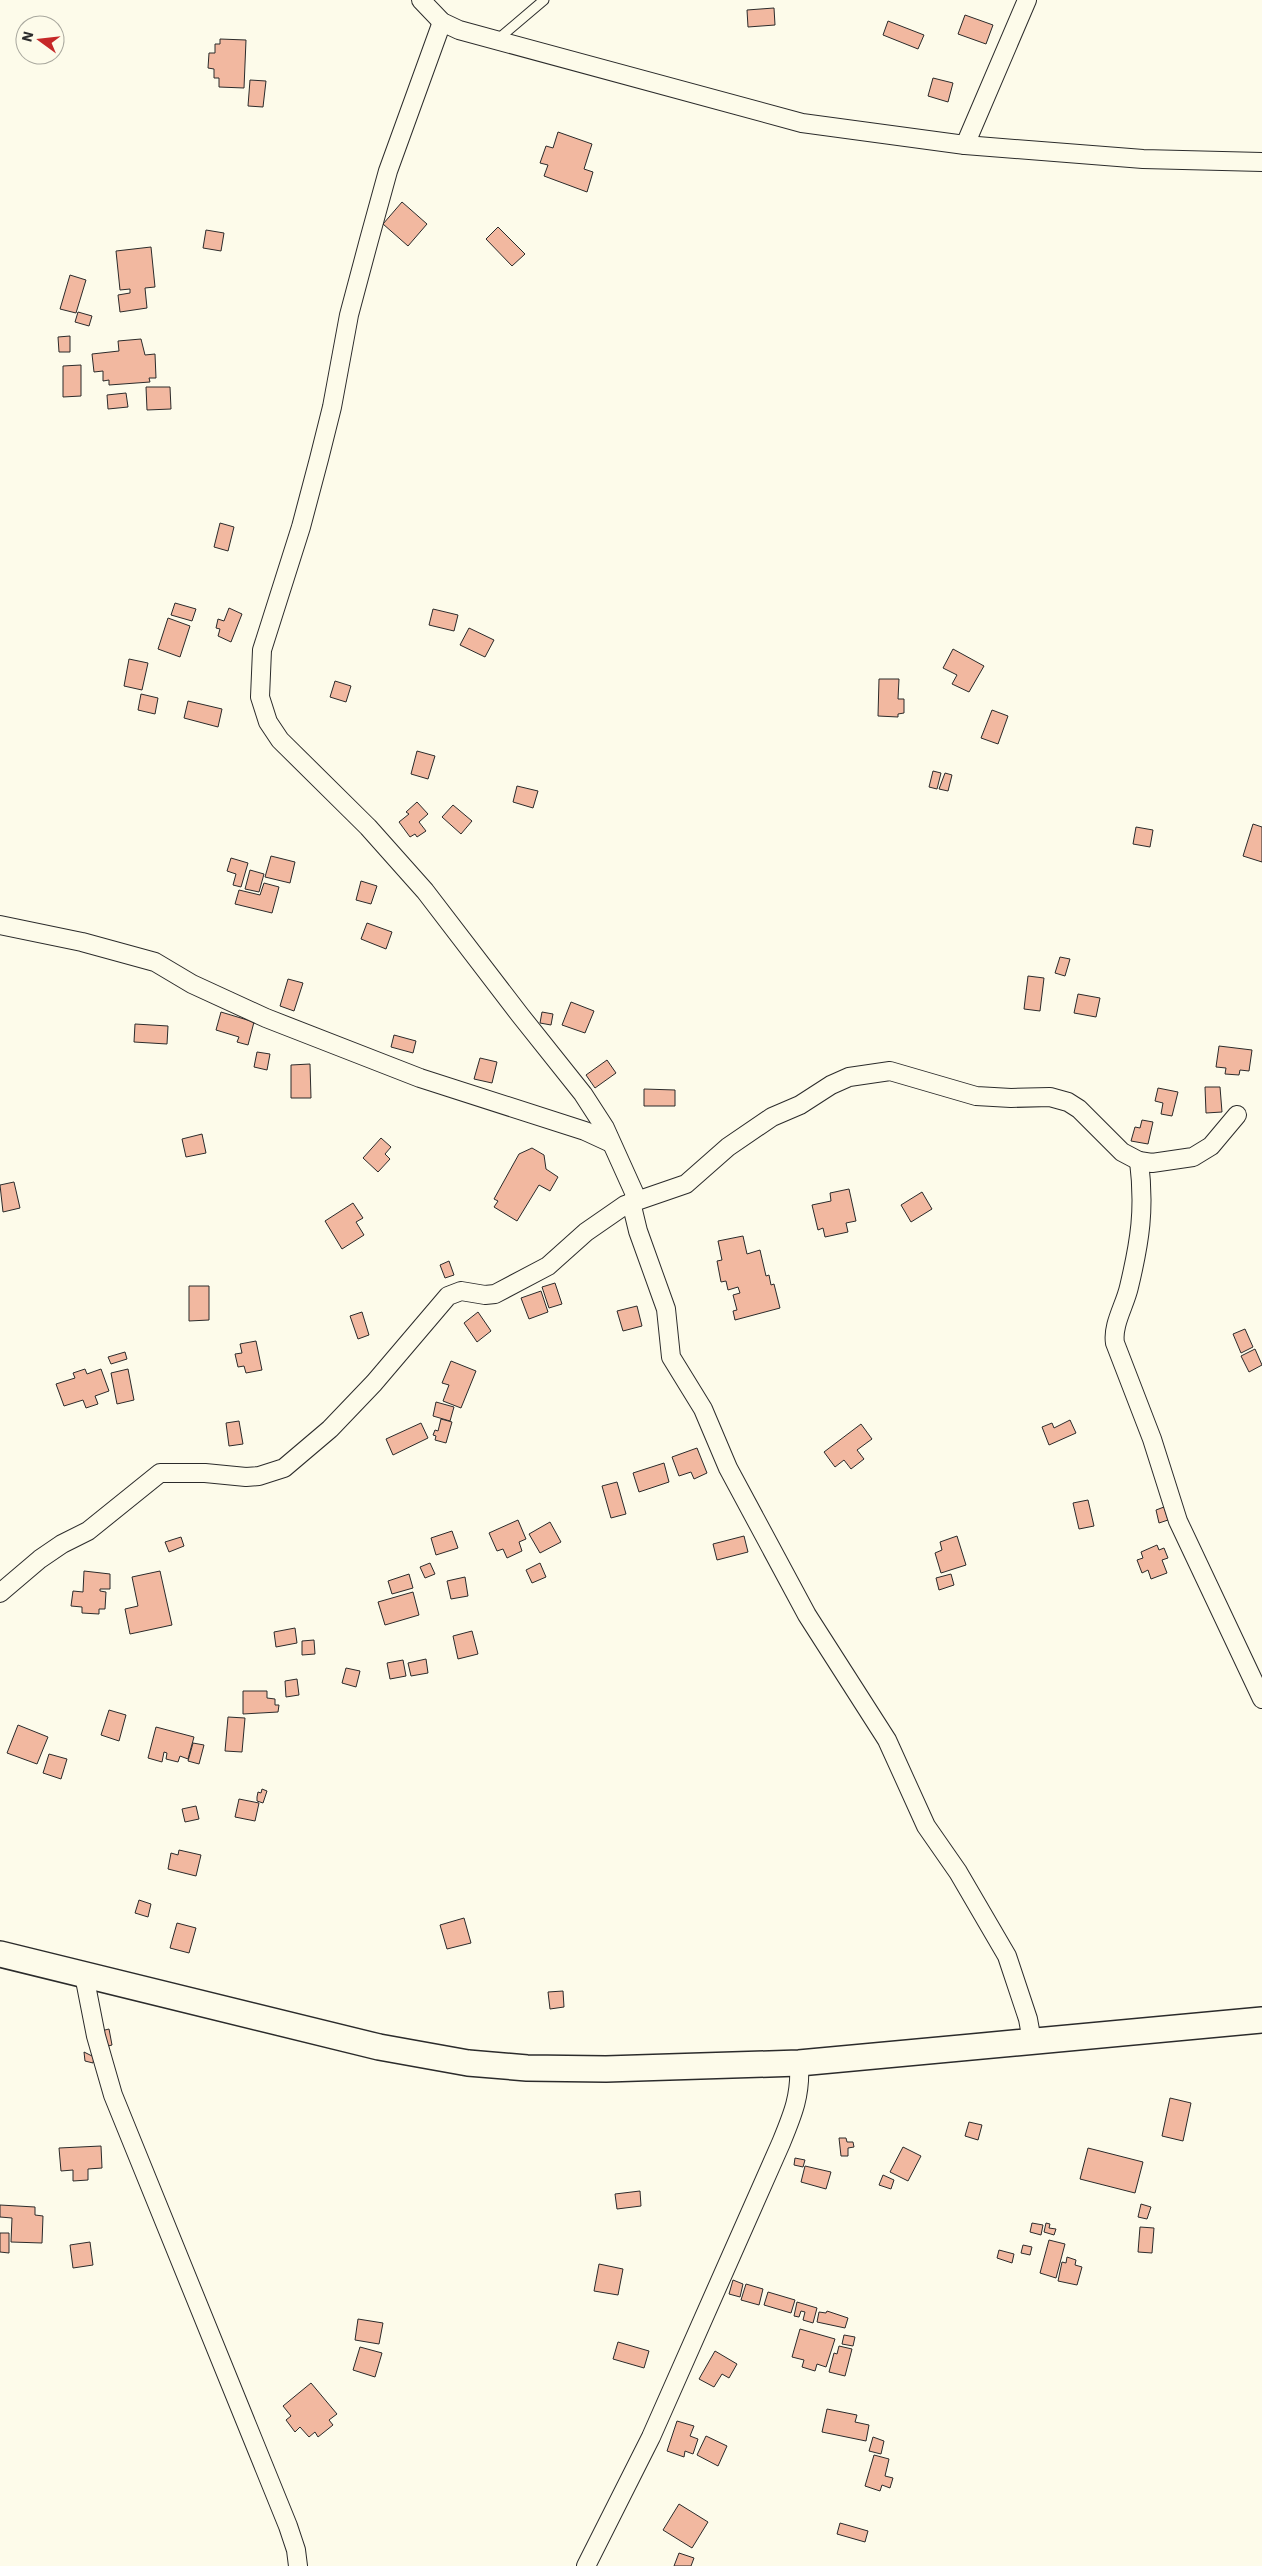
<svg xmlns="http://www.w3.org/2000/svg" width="1262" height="2566" font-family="'IBM Plex Sans',sans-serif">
	<rect width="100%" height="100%" fill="#fdfbea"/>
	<!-- building -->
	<g fill="#f2b8a0" stroke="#2b2b2b">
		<polygon points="774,8 775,25 748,27 747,10"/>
		<polygon points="965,15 993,25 986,44 958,34"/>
		<polygon points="888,21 924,35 918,49 883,35"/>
		<polygon points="220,39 246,40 244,88 219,87 219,78 214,78 214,69 208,68 209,53 215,53 215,44 220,44"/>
		<polygon points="933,78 953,83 948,102 928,96"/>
		<polygon points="250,80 266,81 263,107 248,106"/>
		<polygon points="558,132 592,144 584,169 593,172 587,192 544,176 548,165 540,163 546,146 553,148"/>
		<polygon points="402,202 427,224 408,246 383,224"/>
		<polygon points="498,227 525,254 512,266 486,239"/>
		<polygon points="206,230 224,233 221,251 203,248"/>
		<polygon points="151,247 155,287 145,288 147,308 120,312 118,295 130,293 130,289 120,290 116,251"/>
		<polygon points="70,275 86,280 76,313 60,309"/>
		<polygon points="78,312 92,316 89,326 75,322"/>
		<polygon points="70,336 70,352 59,352 58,337"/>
		<polygon points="141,339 145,355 155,354 156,378 149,378 150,382 109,385 109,380 103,381 103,371 94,372 92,354 119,351 118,341"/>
		<polygon points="81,365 81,396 63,397 63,366"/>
		<polygon points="146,387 170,387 171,409 147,410"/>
		<polygon points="126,393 128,407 108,409 107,395"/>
		<polygon points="220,523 234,527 228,551 214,547"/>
		<polygon points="175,603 196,609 192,621 171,615"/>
		<polygon points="229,608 242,614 231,642 218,636 220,629 216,628 218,619 224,621"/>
		<polygon points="433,609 458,615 454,631 429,625"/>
		<polygon points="168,618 190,626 180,657 158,649"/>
		<polygon points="469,628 494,640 485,657 460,645"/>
		<polygon points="953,649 984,666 969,692 952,684 957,675 943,668"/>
		<polygon points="129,659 148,663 142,690 124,686"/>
		<polygon points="879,679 899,679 898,699 904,699 904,713 898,714 898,717 878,716"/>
		<polygon points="335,681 351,686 346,702 330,697"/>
		<polygon points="141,694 158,698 155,714 138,710"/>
		<polygon points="188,701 222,709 218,727 184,718"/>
		<polygon points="992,710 1008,716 998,744 981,738"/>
		<polygon points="417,751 435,756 428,779 411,774"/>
		<polygon points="933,771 941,773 937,789 929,787"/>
		<polygon points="945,773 952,775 948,791 939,789"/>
		<polygon points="517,786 538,791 533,808 513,802"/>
		<polygon points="417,802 428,814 419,822 426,831 417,837 415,834 410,837 399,822 409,814 406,812"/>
		<polygon points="453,805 472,821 461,834 442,817"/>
		<polygon points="1253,824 1262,827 1262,862 1243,856"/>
		<polygon points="1136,827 1153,830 1150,847 1133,844"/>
		<polygon points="271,856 295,862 290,883 265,877"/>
		<polygon points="231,858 248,863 241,887 233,885 236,874 227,871"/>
		<polygon points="250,870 264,874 259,892 245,889"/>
		<polygon points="361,881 377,886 371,904 356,900"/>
		<polygon points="264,883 279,887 272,913 235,904 239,890 260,895"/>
		<polygon points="367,923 392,932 386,949 361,939"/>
		<polygon points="1060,957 1070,959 1065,976 1055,973"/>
		<polygon points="1028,976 1044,978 1040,1011 1024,1009"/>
		<polygon points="288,979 303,983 294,1011 280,1006"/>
		<polygon points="1078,994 1100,998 1096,1017 1074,1013"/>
		<polygon points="571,1002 594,1011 585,1033 562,1025"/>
		<polygon points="221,1012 254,1022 248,1045 237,1042 239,1037 216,1030"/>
		<polygon points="542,1012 553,1014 551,1025 540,1023"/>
		<polygon points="135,1024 168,1026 167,1044 134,1042"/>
		<polygon points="394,1035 416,1041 413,1053 391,1047"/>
		<polygon points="1219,1046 1252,1050 1249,1071 1240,1070 1239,1075 1225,1074 1226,1068 1216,1067"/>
		<polygon points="257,1052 270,1054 267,1070 254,1067"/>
		<polygon points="480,1058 497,1062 492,1083 474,1079"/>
		<polygon points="607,1060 616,1073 595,1088 586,1075"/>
		<polygon points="310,1064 311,1098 291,1098 291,1065"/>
		<polygon points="1205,1087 1220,1087 1222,1112 1206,1113"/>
		<polygon points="1158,1088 1178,1092 1172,1116 1161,1114 1163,1103 1155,1101"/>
		<polygon points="644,1089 675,1090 675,1106 644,1106"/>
		<polygon points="1142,1120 1153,1122 1148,1144 1131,1141 1135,1127 1140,1128"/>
		<polygon points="202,1134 206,1153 186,1157 182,1139"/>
		<polygon points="381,1138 391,1147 385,1154 390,1159 378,1172 363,1158"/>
		<polygon points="532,1148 544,1155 546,1169 558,1177 550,1191 539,1185 517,1221 494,1207 498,1201 494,1199 519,1154"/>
		<polygon points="14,1182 20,1208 3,1212 0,1185"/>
		<polygon points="849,1189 856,1221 846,1223 848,1232 825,1237 823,1228 818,1230 812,1205 831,1201 830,1193"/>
		<polygon points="922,1192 932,1209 911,1222 901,1205"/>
		<polygon points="353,1203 363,1218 356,1222 364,1235 342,1249 325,1221"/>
		<polygon points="743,1236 747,1254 760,1250 766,1276 769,1275 771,1285 774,1284 780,1308 735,1320 733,1311 737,1310 733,1295 740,1293 738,1287 728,1290 726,1281 721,1282 717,1261 722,1260 718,1241"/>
		<polygon points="449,1261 454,1275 445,1278 440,1265"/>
		<polygon points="555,1283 562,1304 549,1308 542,1287"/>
		<polygon points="189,1286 209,1286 209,1320 189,1321"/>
		<polygon points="541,1291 548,1312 529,1319 521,1298"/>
		<polygon points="637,1306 642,1326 623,1331 617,1311"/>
		<polygon points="362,1312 369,1335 358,1339 350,1316"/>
		<polygon points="478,1312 491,1331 477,1342 464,1323"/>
		<polygon points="1245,1329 1253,1347 1241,1353 1233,1334"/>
		<polygon points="256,1341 262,1370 246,1373 244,1366 238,1367 235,1354 242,1353 240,1344"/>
		<polygon points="1255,1349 1262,1365 1249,1372 1241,1356"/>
		<polygon points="125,1352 127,1359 111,1364 108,1357"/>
		<polygon points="451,1361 476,1371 461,1408 443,1401 449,1385 442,1383"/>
		<polygon points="85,1369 87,1374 101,1369 109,1391 95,1396 98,1404 86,1408 83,1400 64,1406 56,1384 75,1378 73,1373"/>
		<polygon points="128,1369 134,1400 117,1404 111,1373"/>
		<polygon points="436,1402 454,1407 450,1421 433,1416"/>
		<polygon points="441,1419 452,1422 446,1443 435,1440 436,1436 433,1435 435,1430 438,1431"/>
		<polygon points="1070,1420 1076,1433 1049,1445 1042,1427 1052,1423 1054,1428"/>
		<polygon points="239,1421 243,1444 229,1446 226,1423"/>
		<polygon points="421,1423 428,1438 393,1455 386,1439"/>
		<polygon points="861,1424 872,1439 857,1450 864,1459 851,1469 844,1460 835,1467 824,1452"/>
		<polygon points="697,1448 707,1473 694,1479 691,1472 679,1476 672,1457"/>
		<polygon points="664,1463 669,1482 639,1492 633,1473"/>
		<polygon points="617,1482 626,1514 611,1518 602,1486"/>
		<polygon points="1088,1500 1094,1526 1079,1529 1073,1503"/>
		<polygon points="1164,1507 1168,1520 1159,1523 1156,1510"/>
		<polygon points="518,1520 526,1539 519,1542 522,1551 507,1558 503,1549 497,1551 489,1533"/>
		<polygon points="550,1522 561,1542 540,1553 529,1534"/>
		<polygon points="452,1531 458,1548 436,1555 431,1538"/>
		<polygon points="744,1536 748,1552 717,1560 713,1544"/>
		<polygon points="957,1536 966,1565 941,1573 935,1553 942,1550 940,1542"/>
		<polygon points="181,1537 184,1546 169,1552 165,1542"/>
		<polygon points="1157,1545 1159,1550 1164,1548 1168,1558 1162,1560 1167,1573 1151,1579 1148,1570 1142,1573 1137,1560 1143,1558 1141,1552"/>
		<polygon points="430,1563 435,1574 425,1578 420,1567"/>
		<polygon points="540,1563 546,1577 532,1583 526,1570"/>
		<polygon points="84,1571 110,1574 110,1589 100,1589 100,1591 106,1592 105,1609 99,1609 99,1614 82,1613 82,1607 71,1606 73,1591 83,1592"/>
		<polygon points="160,1571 172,1625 130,1634 125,1609 138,1606 132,1577"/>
		<polygon points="409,1574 413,1588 392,1594 388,1581"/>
		<polygon points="951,1574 954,1585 939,1590 936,1578"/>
		<polygon points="465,1577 468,1596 451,1599 447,1581"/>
		<polygon points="413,1592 419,1615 385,1625 378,1602"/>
		<polygon points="295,1628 297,1643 276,1647 274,1632"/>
		<polygon points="472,1631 478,1654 458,1659 453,1636"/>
		<polygon points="314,1640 315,1654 302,1655 302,1641"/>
		<polygon points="426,1659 428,1673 411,1676 408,1663"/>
		<polygon points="403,1660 406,1676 390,1679 387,1663"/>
		<polygon points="346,1668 360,1671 356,1687 342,1683"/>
		<polygon points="297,1679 299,1695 286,1697 285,1681"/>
		<polygon points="243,1691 267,1691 267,1698 275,1699 275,1705 279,1705 278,1712 243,1714"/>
		<polygon points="109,1710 126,1715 119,1741 101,1735"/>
		<polygon points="228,1717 245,1718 242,1752 225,1751"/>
		<polygon points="18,1725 48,1737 37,1764 7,1753"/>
		<polygon points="156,1727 194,1737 188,1759 180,1756 178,1762 166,1759 167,1753 164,1752 162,1762 148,1758"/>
		<polygon points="193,1743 204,1745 199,1764 188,1761"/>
		<polygon points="49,1754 67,1759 61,1779 43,1773"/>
		<polygon points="262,1789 267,1791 263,1803 257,1801 257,1797 258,1792 261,1793"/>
		<polygon points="239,1799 259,1803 255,1821 235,1817"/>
		<polygon points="196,1806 199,1819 185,1822 182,1809"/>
		<polygon points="179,1850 201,1855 196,1876 168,1869 171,1853 178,1855"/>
		<polygon points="139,1900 151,1904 148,1917 135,1913"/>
		<polygon points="464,1918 471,1943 447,1949 440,1925"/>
		<polygon points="177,1923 196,1928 189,1953 170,1948"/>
		<polygon points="563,1991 564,2007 550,2009 548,1992"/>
		<polygon points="109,2029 112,2045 104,2047 101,2031"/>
		<polygon points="84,2052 94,2057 93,2063 85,2061"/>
		<polygon points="1170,2098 1191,2103 1183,2141 1162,2136"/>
		<polygon points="969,2122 982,2125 978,2140 965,2136"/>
		<polygon points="839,2138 846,2138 847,2142 853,2142 854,2147 848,2148 848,2156 841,2156"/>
		<polygon points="101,2146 102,2168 88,2169 88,2180 73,2181 73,2170 61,2171 59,2148"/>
		<polygon points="903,2147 921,2156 908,2181 890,2172"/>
		<polygon points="1088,2148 1143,2162 1135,2193 1080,2179"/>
		<polygon points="795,2158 805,2160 803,2167 794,2165"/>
		<polygon points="805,2166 831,2172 826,2189 801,2182"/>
		<polygon points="883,2175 894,2180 891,2189 879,2185"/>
		<polygon points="640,2191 641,2206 617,2209 615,2194"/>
		<polygon points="1141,2204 1151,2207 1147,2219 1138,2217"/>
		<polygon points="0,2205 35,2207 35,2215 43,2216 42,2243 11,2242 12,2218 0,2217"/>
		<polygon points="1032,2223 1043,2225 1041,2235 1030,2232"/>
		<polygon points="1046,2223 1050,2224 1049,2228 1056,2229 1054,2235 1044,2232"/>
		<polygon points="1140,2227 1154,2228 1152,2253 1138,2252"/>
		<polygon points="0,2233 9,2233 9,2253 0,2252"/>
		<polygon points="1049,2240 1065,2244 1056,2278 1040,2273"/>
		<polygon points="90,2242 93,2265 73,2268 70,2245"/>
		<polygon points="1023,2245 1032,2247 1030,2255 1021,2253"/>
		<polygon points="999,2250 1014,2254 1012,2263 997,2258"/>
		<polygon points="1067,2257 1076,2260 1075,2265 1082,2267 1077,2285 1058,2281 1062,2262 1066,2263"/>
		<polygon points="599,2264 623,2269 618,2295 594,2291"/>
		<polygon points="733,2280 743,2284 740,2297 729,2294"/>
		<polygon points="746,2284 763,2289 759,2305 741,2300"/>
		<polygon points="768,2292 795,2300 791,2313 764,2305"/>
		<polygon points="797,2302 817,2308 813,2323 803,2320 805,2312 801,2311 799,2317 794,2316"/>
		<polygon points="827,2311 848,2318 845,2328 817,2322 819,2312 826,2313"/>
		<polygon points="358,2319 383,2323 379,2344 355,2340"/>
		<polygon points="800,2329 835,2339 826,2367 817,2364 815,2371 802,2367 804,2360 792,2357"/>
		<polygon points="844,2335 855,2337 853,2346 842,2344"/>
		<polygon points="618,2342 649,2351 644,2368 613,2359"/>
		<polygon points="839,2346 852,2349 845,2376 829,2372 834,2353 837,2354"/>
		<polygon points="360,2347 382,2353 375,2377 353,2370"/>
		<polygon points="715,2351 737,2364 729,2378 722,2374 714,2387 699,2379"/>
		<polygon points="311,2383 337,2414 329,2420 333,2425 318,2437 315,2432 309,2437 300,2427 295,2432 286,2420 291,2416 283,2406"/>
		<polygon points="827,2409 857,2415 855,2422 869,2425 866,2441 822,2432"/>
		<polygon points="677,2421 694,2426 690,2436 698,2439 693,2454 685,2451 684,2457 667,2451"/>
		<polygon points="706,2436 727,2446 718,2466 697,2455"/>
		<polygon points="873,2437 884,2441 881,2454 869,2451"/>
		<polygon points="874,2455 889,2459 885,2476 893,2478 890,2488 882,2485 880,2491 865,2486"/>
		<polygon points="679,2504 708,2522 692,2548 663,2530"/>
		<polygon points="840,2523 868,2531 865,2542 837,2534"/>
		<polygon points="679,2553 694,2558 691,2566 674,2566"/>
	</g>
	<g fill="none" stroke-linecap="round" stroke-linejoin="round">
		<!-- lane casing -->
		<g stroke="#2b2b2b" stroke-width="11">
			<polyline id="lane" points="497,40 544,0"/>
		</g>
		<!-- street casing -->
		<g stroke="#2b2b2b" stroke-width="20">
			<g id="street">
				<polyline points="421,0 442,22 459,30 802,123 965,145 1143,159 1262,162"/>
				<polyline points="442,22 388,171 369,240 349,315 332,407 319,459 301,527 262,650 260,697 268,722 280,740 368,827 425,891 520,1015 583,1094 605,1128 637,1199"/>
				<polyline points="965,145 1027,0"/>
				<polyline points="0,925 82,942 155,962 192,984 266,1018 420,1078 585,1131 611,1143"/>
				<path d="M1139,1161c6,48 1,80 -10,126 -4,18 -17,38 -14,56l37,96 26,82 84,178"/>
				<polyline points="631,1202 638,1231 666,1309 671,1357 703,1409 728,1468 807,1615 887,1740 926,1826 958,1872 1007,1956 1028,2019 1032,2041"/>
				<polyline points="0,1593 40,1559 62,1544 88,1531 160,1473 205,1473 246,1477 259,1476 284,1468 330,1429 374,1383 448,1296 461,1291 485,1295 495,1294 548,1266 586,1232 625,1205 686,1184 728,1147 772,1117 800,1105 831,1085 849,1077 890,1071 976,1096 1011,1098 1050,1097 1068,1102 1079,1109 1122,1152 1139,1161 1152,1163 1193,1157 1211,1146 1237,1115"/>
				<polyline points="84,1975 96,2036 113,2095 288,2526 296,2550 298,2566"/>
				<path d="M586,2566l65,-129 130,-294c12,-29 20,-48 18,-80"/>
			</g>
		</g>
		<!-- secondary casing -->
		<g stroke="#2b2b2b" stroke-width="28">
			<polyline id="secondary" points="0,1954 379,2047 468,2063 527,2068 606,2069 799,2063 1262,2020"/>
		</g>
		<!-- lane -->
		<use href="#lane" stroke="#fdfbea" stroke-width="9"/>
		<!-- street -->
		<use href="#street" stroke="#fdfbea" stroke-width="18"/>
		<!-- secondary -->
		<use href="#secondary" stroke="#fdfbea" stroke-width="25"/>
	</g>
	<!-- north arrow -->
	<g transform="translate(40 40) rotate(285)"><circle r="24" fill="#fdfbea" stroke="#a9a89e"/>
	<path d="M0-4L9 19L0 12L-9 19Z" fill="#c62828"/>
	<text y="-8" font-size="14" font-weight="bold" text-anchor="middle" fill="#2b2b2b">N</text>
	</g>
</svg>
